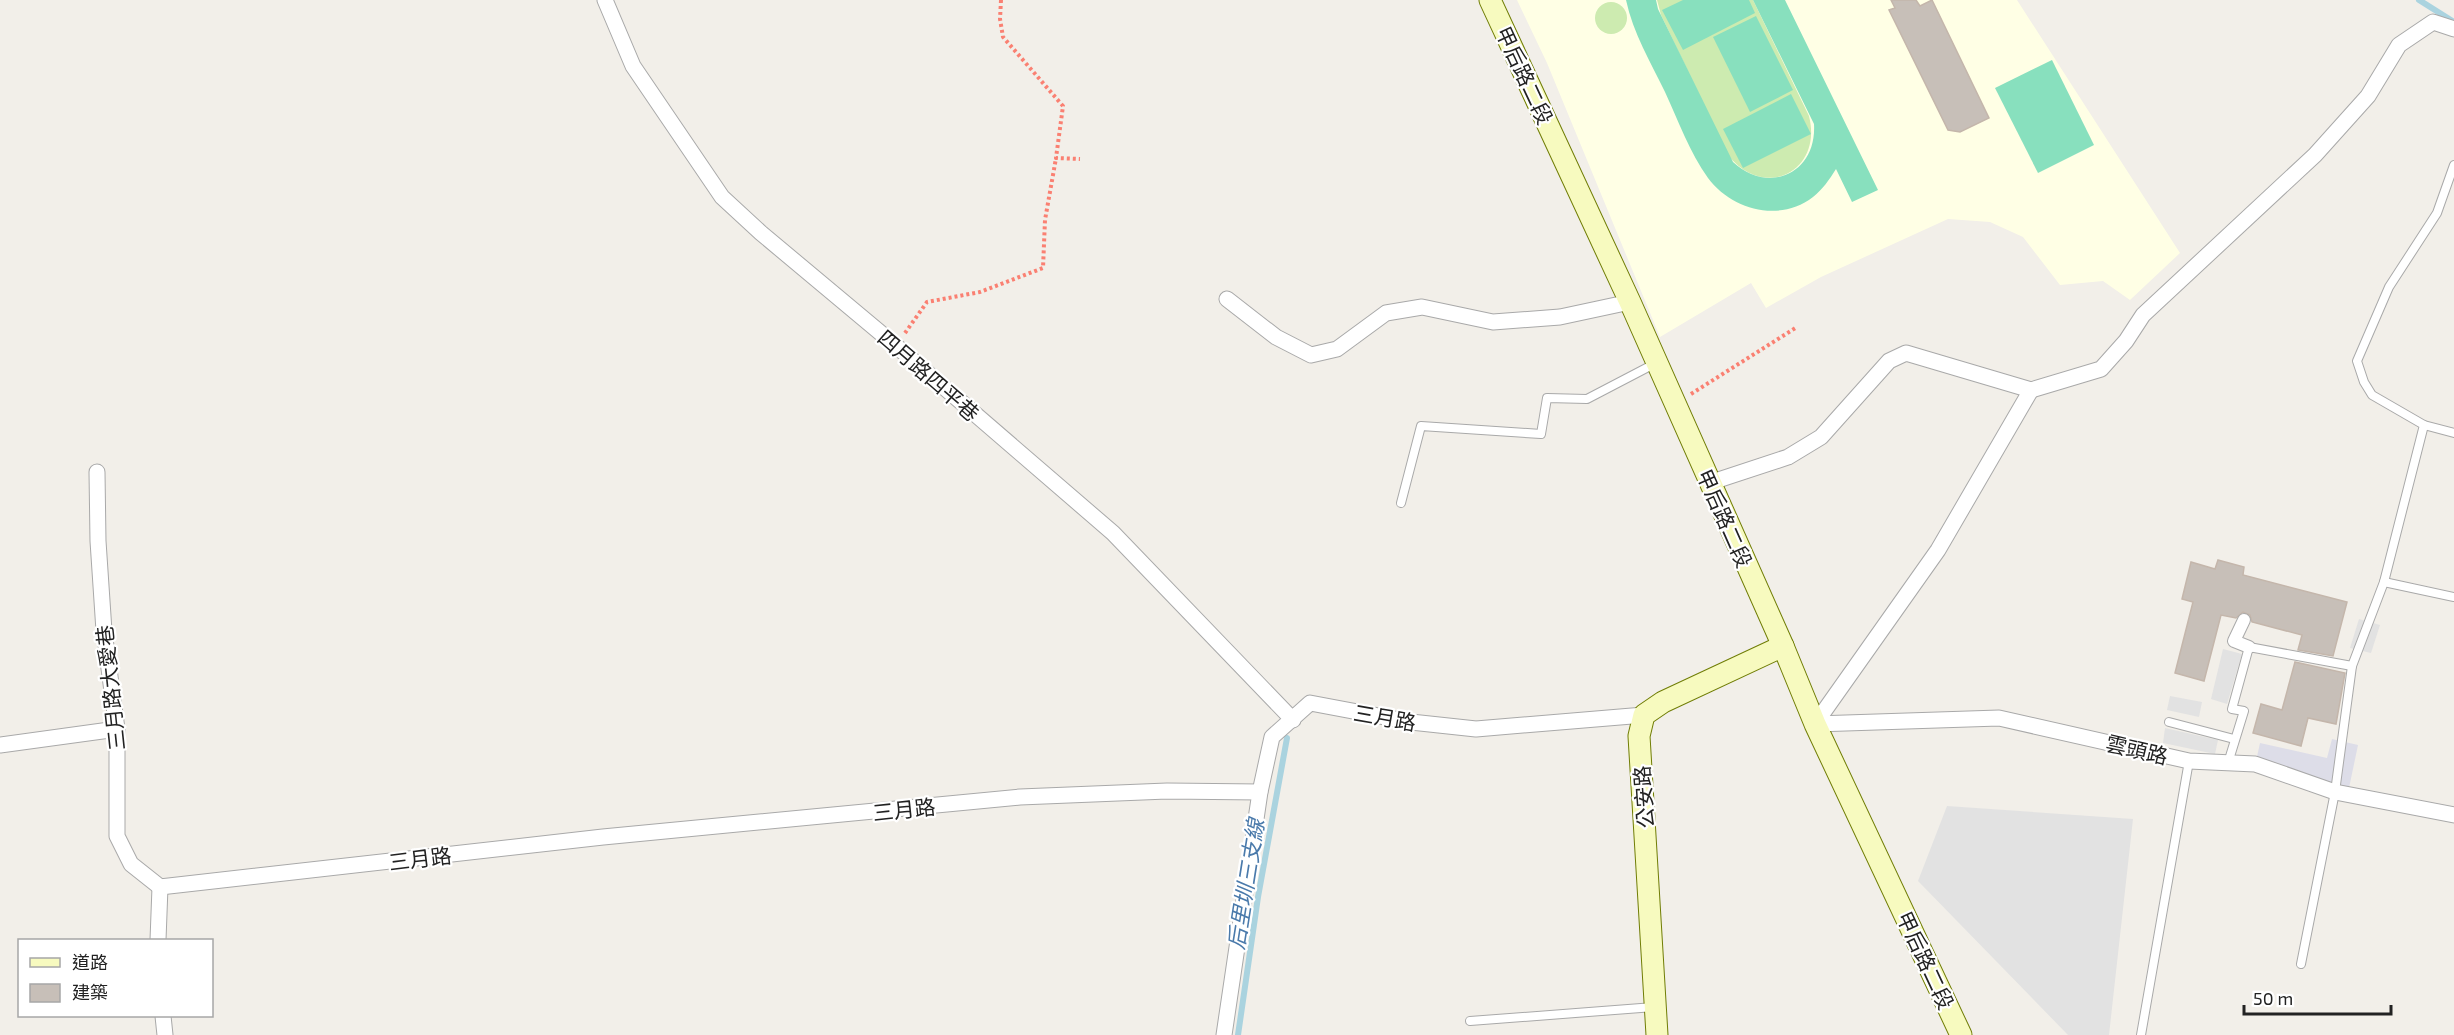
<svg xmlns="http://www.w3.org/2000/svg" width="2454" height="1035" font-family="'Exo 2','Noto Sans TC',sans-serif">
	<rect width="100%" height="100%" fill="#f2efe9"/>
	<!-- education -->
	<polygon fill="#ffffe5" points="1517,0 2017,0 2180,253 2130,300 2103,281 2060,285 2023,237 1990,222 1948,219 1821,277 1766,308 1751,283 1660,337 1547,63"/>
	<!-- grass -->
	<g fill="#cdebb0">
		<path d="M1657,0h96l56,116c14,56 -45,85 -81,39l-67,-140z"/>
		<circle cx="1611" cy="18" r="16"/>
	</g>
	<!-- pitch -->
	<g fill="#88e0be">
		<path d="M1626,0h30l2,9 75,153c35,33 84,12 81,-38l-61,-124h32l93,190 -26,12 -16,-33c-7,11 -13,20 -23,28 -34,26 -81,13 -105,-19 -18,-25 -30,-58 -43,-86 -14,-29 -32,-59 -39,-92z"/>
		<polygon points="1683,0 1749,0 1755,13 1683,50 1662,10"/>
		<polygon points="1756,16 1793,90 1750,112 1713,37"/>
		<polygon points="2052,60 2094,145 2038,173 1995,88"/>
		<polygon points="1791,94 1811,134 1743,168 1723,129"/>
	</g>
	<!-- parking -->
	<g fill="#e2e2e2">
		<polygon points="2359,619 2380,625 2371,653 2350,648"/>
		<polygon points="2223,649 2242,654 2227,704 2211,699"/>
		<polygon points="2170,696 2202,702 2199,717 2167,710"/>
		<polygon points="2165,728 2218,740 2215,754 2163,743"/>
		<polygon points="1947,806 2133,819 2109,1035 2068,1035 1918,881"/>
	</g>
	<!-- plaza -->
	<polygon fill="#dddde8" points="2332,739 2358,745 2349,788 2255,766 2260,743 2327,758"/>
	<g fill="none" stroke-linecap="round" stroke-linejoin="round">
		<!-- stream -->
		<g stroke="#aad3df" stroke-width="6">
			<polyline points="2419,0 2454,22"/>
			<polyline points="1238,1035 1258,897 1287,738"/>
		</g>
	</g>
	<!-- building -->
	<g fill="#c7bfb8" stroke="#c4b6ab" stroke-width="1.5">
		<polygon points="1891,0 1916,0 1920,6 1932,0 1989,118 1960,132 1948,130 1889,10 1895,8"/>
		<polygon points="2218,560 2244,567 2243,575 2347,602 2333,656 2298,650 2302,635 2252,622 2250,615 2243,612 2236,618 2221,615 2204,681 2175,673 2193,602 2182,599 2191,562 2215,569"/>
		<polygon points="2295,662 2345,673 2336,724 2308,718 2301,746 2253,733 2261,704 2282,710"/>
	</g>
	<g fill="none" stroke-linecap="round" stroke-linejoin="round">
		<!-- service casing -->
		<g stroke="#a9a9a9" stroke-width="10">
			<g id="service">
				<polyline points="2424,425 2454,433"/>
				<polyline points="1401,503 1421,426 1541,434 1547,398 1587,399 1656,363"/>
				<polyline points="2384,582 2454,597"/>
				<polyline points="2169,722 2234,739"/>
				<polyline points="2228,763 2244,711 2232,709 2249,647 2352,666"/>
				<polyline points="2301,964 2335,792 2352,666 2384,582 2424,425 2372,395 2364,382 2357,361 2389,287 2437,213 2454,165"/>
				<polyline points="1470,1021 1654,1007"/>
				<polyline points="2141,1035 2189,761"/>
			</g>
		</g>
		<!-- pedestrian casing -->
		<g stroke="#a9a9a9" stroke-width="14">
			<polyline id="pedestrian" points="2244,620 2234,641 2249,647"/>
		</g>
		<!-- minor casing -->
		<g stroke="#a9a9a9" stroke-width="17">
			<g id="minor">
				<polyline points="605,0 633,66 722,197 761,233 895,345 1113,533 1293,720"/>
				<polyline points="1227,299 1276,337 1311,355 1337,349 1386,313 1422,307 1493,322 1560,317 1630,302"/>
				<polyline points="97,472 98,541 104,631 117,729 117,836 131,864 160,887"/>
				<polyline points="1709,483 1788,457 1821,437 1889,361 1906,353 2031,390 2101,369 2126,341 2143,315 2315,155 2368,96 2399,45 2433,22 2454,29"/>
				<polyline points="1815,724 1999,718 2189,761 2255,764 2335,792 2454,815"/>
				<polyline points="1815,724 1938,550 2031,390"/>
				<polyline points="0,745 117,729"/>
				<polyline points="160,887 603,837 1020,797 1167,791 1260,792"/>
				<polyline points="158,940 160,887"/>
				<polyline points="163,1016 165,1035"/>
				<polyline points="1224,1035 1260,792 1272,737 1310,703 1411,722 1476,729 1644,715"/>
			</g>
		</g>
		<!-- secondary casing -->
		<g stroke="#707d05" stroke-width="23">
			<g id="secondary">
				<polyline points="1490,0 1630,302 1783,646 1815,724 1961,1035"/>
				<polyline points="1657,1035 1639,736 1644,715 1663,702 1783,646"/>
			</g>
		</g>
		<!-- path -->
		<g stroke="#fa8072" stroke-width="4" stroke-dasharray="3 3" stroke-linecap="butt">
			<polyline points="1001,0 1000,19 1003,37 1063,106 1056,158 1080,159"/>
			<polyline points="905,333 927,302 980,292 1043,268 1045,220 1056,158"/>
			<polyline points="1691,394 1797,327"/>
		</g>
		<!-- service -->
		<use href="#service" stroke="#fff" stroke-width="8"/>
		<!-- pedestrian -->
		<use href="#pedestrian" stroke="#fff" stroke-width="12"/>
		<!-- minor -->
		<use href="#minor" stroke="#fff" stroke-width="15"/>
		<!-- secondary -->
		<use href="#secondary" stroke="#f7fabf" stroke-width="21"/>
	</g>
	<g text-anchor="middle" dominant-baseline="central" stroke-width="4.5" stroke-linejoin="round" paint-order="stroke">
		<!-- street labels -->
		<g font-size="21" fill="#222" stroke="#fff">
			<text transform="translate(1525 75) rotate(65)">甲后路二段</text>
			<text transform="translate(929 375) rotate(41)">四月路四平巷</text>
			<text transform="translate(1725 518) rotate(66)">甲后路二段</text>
			<text transform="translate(110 688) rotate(-96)">三月路大愛巷</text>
			<text transform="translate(1385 717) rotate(10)">三月路</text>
			<text transform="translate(2137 749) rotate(13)">雲頭路</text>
			<text transform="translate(1643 797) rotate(-94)">公安路</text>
			<text transform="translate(904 809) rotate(-6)">三月路</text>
			<text transform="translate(420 858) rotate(-7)">三月路</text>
			<text transform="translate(1926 960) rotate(65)">甲后路二段</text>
		</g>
		<!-- water labels -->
		<g font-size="22" font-style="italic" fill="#4a7aab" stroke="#fff">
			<text transform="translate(1245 884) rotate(-81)">后里圳三支線</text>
		</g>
	</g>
	<!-- legend -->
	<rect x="18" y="939" width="195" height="78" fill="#ffffff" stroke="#a7a7a7" stroke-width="1.5"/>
	<rect x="30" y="958" width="30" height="9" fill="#f7fabf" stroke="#a7a7a7" stroke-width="1.5"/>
	<text x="72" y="969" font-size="18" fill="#222222">道路</text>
	<rect x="30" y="984" width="30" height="18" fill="#c7bfb8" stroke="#a7a7a7" stroke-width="1.5"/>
	<text x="72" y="999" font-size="18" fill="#222222">建築</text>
	<!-- scale -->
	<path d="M2244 1005v9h147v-9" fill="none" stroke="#222222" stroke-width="3"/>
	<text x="2253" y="1005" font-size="18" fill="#222222" stroke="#ffffff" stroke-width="4.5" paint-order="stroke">50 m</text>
</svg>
